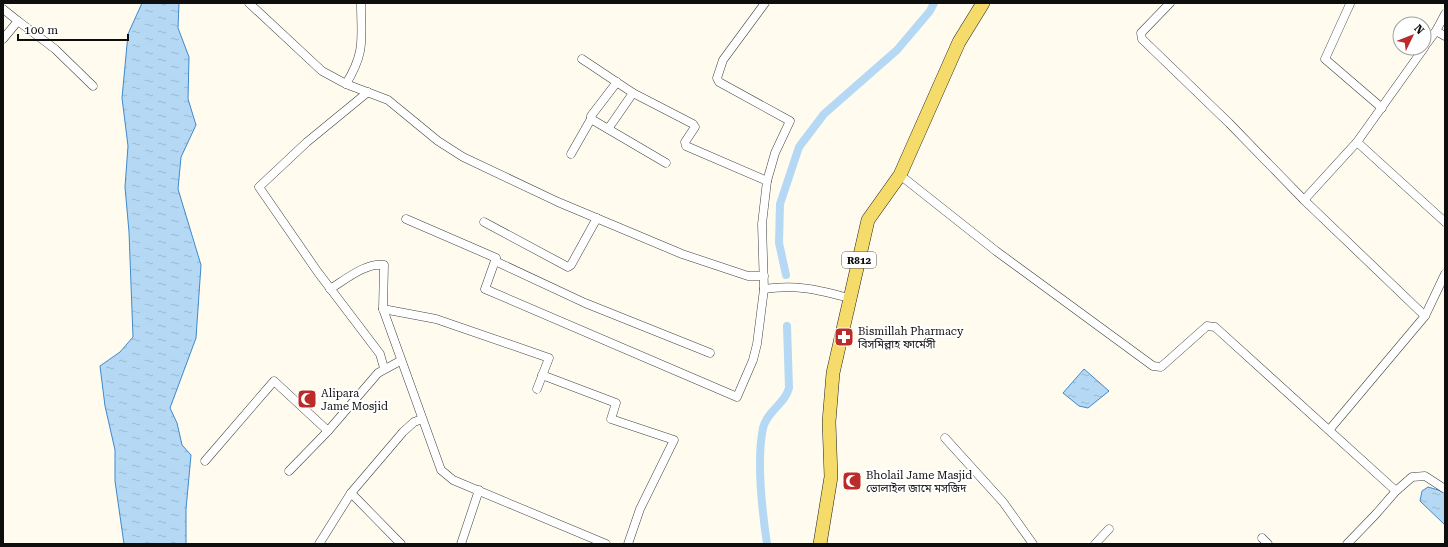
<svg xmlns="http://www.w3.org/2000/svg" width="1448" height="547" font-family="'Roboto Serif','Noto Sans Bengali',serif">
	<defs>
		<pattern id="water-ripples" width="26" height="14" patternUnits="userSpaceOnUse"><rect width="26" height="14" fill="#b5d9f4"/><path d="M2 4q2-2 4 0t4 0M15 11q2-2 4 0t4 0" fill="none" stroke="#9ab9d0"/></pattern>
	</defs>
	<rect width="100%" height="100%" fill="#fffcef"/>
	<!-- water -->
	<g fill="url(#water-ripples)" stroke="#3e89ca">
		<polygon points="142,3 179,3 178,28 189,57 188,99 196,125 181,157 178,189 201,265 196,338 170,408 177,423 182,445 191,455 186,509 186,544 124,544 115,481 115,450 105,406 100,366 120,352 133,337 129,232 125,187 128,146 122,98 128,34"/>
		<polygon points="1084,369 1109,391 1088,408 1079,406 1063,393"/>
		<polygon points="1428,487 1445,492 1445,525 1420,501 1422,491"/>
	</g>
	<g fill="none" stroke-linecap="round" stroke-linejoin="round">
		<!-- canal -->
		<g stroke="#b5d9f4" stroke-width="8">
			<polyline points="786,275 779,243 780,204 799,147 824,114 897,50 930,11 934,3"/>
			<path d="M767,544c-5,-34 -11,-82 -4,-116 4,-17 22,-24 26,-40l-2,-62"/>
		</g>
		<!-- street casing -->
		<g stroke="#414141" stroke-width="9">
			<g id="street">
				<polyline points="249,3 322,71 346,84 388,100 438,141 463,157 558,202 682,254 748,276 764,276"/>
				<polyline points="1170,3 1141,33 1142,39 1229,123 1304,200 1425,316"/>
				<polyline points="1350,4 1325,59 1382,108"/>
				<polyline points="3,9 18,21 3,39"/>
				<polyline points="18,21 55,49 93,86"/>
				<polyline points="1436,31 1445,14"/>
				<polyline points="1424,47 1436,31 1445,36"/>
				<polyline points="582,59 633,93 693,124 695,127 685,142 686,146 767,181"/>
				<polyline points="617,82 591,116 591,119 666,163"/>
				<path d="M346,84c20,-33 15,-45 15,-81"/>
				<polyline points="368,92 307,142 259,187 317,271 380,354 384,368"/>
				<polyline points="608,129 633,93"/>
				<polyline points="1357,142 1445,222"/>
				<polyline points="571,154 591,119"/>
				<polyline points="900,175 996,251 1153,366 1161,367 1207,326 1215,327 1396,491"/>
				<polyline points="1304,200 1357,142 1424,48"/>
				<polyline points="406,219 496,258 485,289 737,397 753,360 757,344 764,289 762,224 767,181 775,153 790,121 719,82 717,78 723,60 765,3"/>
				<polyline points="484,222 568,267 571,265 597,218"/>
				<polyline points="495,261 585,303 710,353"/>
				<path d="M330,289c15,-9 36,-27 54,-24l-1,44 58,161 12,10 153,64"/>
				<path d="M764,289c32,-5 55,1 85,9"/>
				<polyline points="383,309 436,319 549,358 537,389"/>
				<polyline points="542,375 616,403 611,419 674,440 640,509 628,544"/>
				<polyline points="1330,429 1425,316 1445,274"/>
				<polyline points="945,438 1003,502 1033,544"/>
				<polyline points="205,461 274,381 328,431 378,373 400,361"/>
				<polyline points="289,471 328,431"/>
				<polyline points="351,493 401,544"/>
				<polyline points="1262,538 1268,544"/>
				<polyline points="319,544 351,493 403,432 414,422 422,419"/>
				<polyline points="461,544 479,490"/>
				<polyline points="1095,544 1109,529"/>
				<polyline points="1347,544 1376,514 1396,491 1412,477 1425,476 1445,489"/>
			</g>
		</g>
		<!-- primary casing -->
		<g stroke="#1f1f1f" stroke-width="14">
			<polyline id="primary" points="820,544 831,477 829,422 833,373 868,220 900,175 959,42 983,3"/>
		</g>
		<!-- street -->
		<use href="#street" stroke="#fff" stroke-width="8"/>
		<!-- primary -->
		<use href="#primary" stroke="#f5db69" stroke-width="13"/>
	</g>
	<!-- icons -->
	<defs>
		<g id="pharmacy-square" transform="scale(1)"><rect x="-9" y="-9" width="18" height="18" rx="4" fill="#ba2b29" stroke="#fff"/><path d="M-2-6h4v4h4v4h-4v4h-4v-4h-4v-4h4Z" fill="#fff"/></g>
		<g id="mosque-square" transform="scale(1)"><rect x="-9" y="-9" width="18" height="18" rx="4" fill="#ba2b29" stroke="#fff"/><path d="M3.5-4.9A6 6 0 1 0 3.5 4.9A5 5 0 1 1 3.5-4.9Z" fill="#fff"/></g>
	</defs>
	<g fill-rule="evenodd">
		<use href="#pharmacy-square" x="844" y="337"/>
		<use href="#mosque-square" x="307" y="399"/>
		<use href="#mosque-square" x="852" y="481"/>
	</g>
	<g text-anchor="middle" dominant-baseline="central" stroke-width="4" stroke-linejoin="round" paint-order="stroke">
		<!-- shield labels -->
		<rect fill="#fff" stroke="#565656" stroke-width="1" x="842" y="252" width="34" height="16" rx="3"/>
		<g font-size="10" font-weight="bold" fill="#0e0e0e">
			<text x="859" y="260">R812</text>
		</g>
		<!-- poi labels -->
		<g font-size="11" fill="#0e0e0e" stroke="#fff" text-anchor="start">
			<text x="858" y="331">Bismillah Pharmacy<tspan x="858" dy="13">বিসমিল্লাহ ফার্মেসী</tspan></text>
			<text x="321" y="393">Alipara<tspan x="321" dy="13">Jame Mosjid</tspan></text>
			<text x="866" y="475">Bholail Jame Masjid<tspan x="866" dy="13">ভোলাইল জামে মসজিদ</tspan></text>
		</g>
	</g>
	<!-- border -->
	<rect width="1448" height="547" fill="none" stroke="#0e0e0e" stroke-width="8"/>
	<!-- north arrow -->
	<g transform="translate(1412 36) rotate(47)"><circle r="19" fill="#ffffff" stroke="#9f9f9f"/>
	<path d="M0-3L7 15L0 10L-7 15Z" fill="#ba2b29"/>
	<text y="-6" font-size="11" font-weight="bold" text-anchor="middle" fill="#0e0e0e">N</text>
	</g>
	<!-- scale -->
	<path d="M18 34v6h110v-6" fill="none" stroke="#0e0e0e" stroke-width="2"/>
	<text x="24" y="34" font-size="12" fill="#0e0e0e" stroke="#ffffff" stroke-width="3" paint-order="stroke">100 m</text>
</svg>
